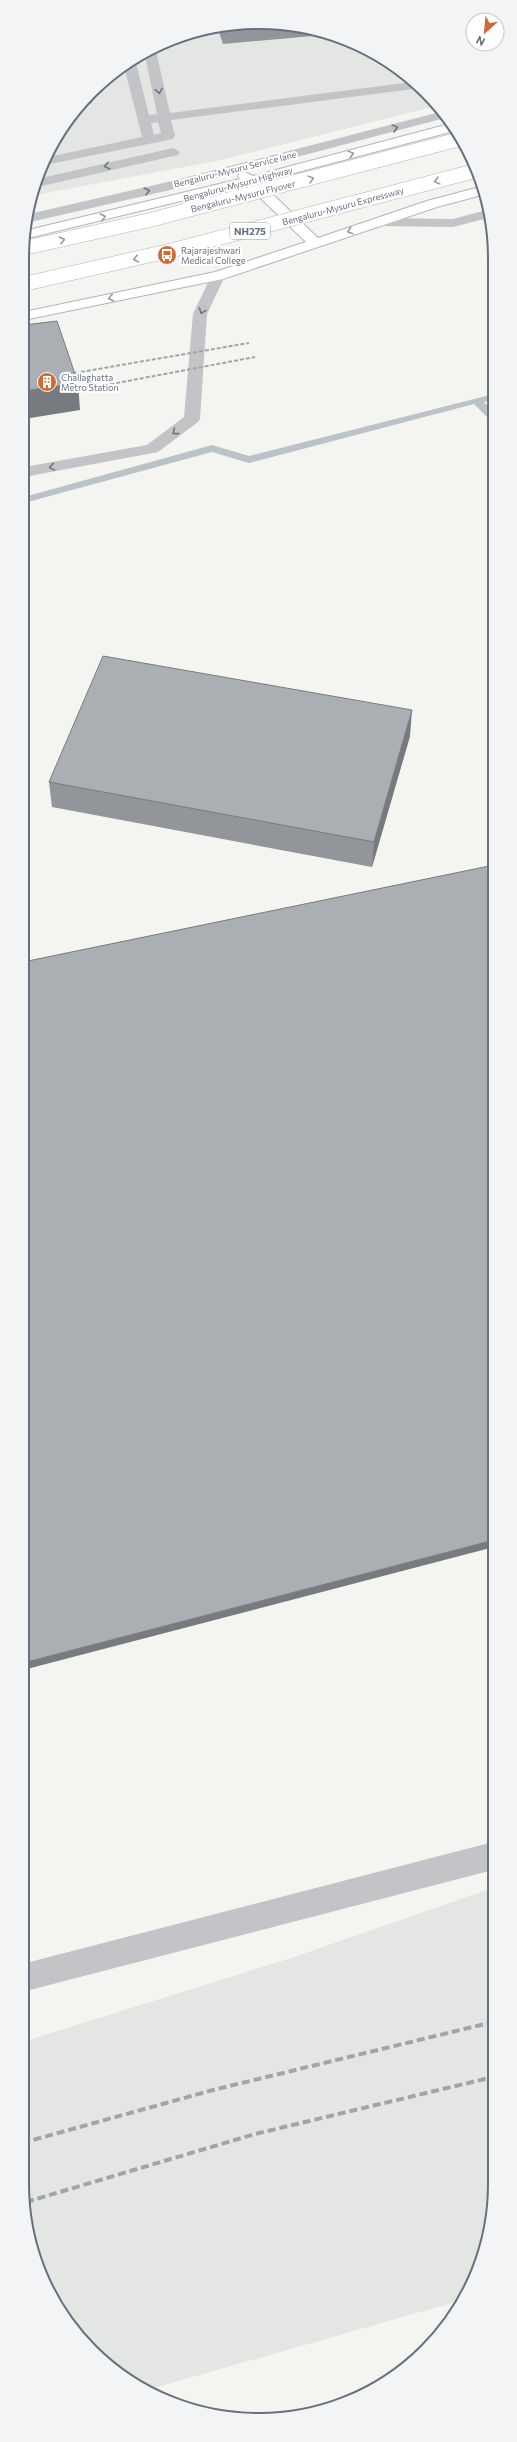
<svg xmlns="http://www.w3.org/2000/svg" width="517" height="2442" font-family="Commissioner,sans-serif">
	<rect width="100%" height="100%" fill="#f4f4f1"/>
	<!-- built -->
	<g fill="#e4e6e4">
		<polygon points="289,24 363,46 426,91 436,106 221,160 35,195 54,140 114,71 197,30"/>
		<polygon points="493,1888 493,2214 471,2288 462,2300 147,2390 91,2351 40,2274 22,2183 22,2042 294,1957"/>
	</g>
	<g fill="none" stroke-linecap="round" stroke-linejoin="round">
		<!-- stream -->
		<polygon fill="#bcc3c8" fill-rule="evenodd" points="494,394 494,400 484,402 494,412 494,421 490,420 474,404 249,463 212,452 24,503 24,497 212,445 249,456"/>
		<!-- trunk casing -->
		<g stroke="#b2b5b8" stroke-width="2">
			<polygon id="trunk" points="449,124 454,131 260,182 318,238 427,201 476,188 480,187 482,195 437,207 223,279 24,320 24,312 215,272 306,242 247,185 24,239 24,231 240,179 238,176 240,173 245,172 253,176"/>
		</g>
		<!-- service -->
		<g fill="#c2c4c8" fill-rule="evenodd">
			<path d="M156,51l14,62 242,-31 9,6 -250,32 4,16 -2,3 -128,26 3,-8 94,-20 -18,-71 11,-5 1,2 13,52 8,-1 -12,-58zM158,122l3,11 -7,2 -3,-12z"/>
			<polygon points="173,148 180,152 178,155 38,187 41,178"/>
		</g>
		<!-- minor -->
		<g fill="#c2c4c8" fill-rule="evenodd">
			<polygon points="218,272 225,276 207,314 200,419 198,422 158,452 24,477 24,467 147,445 184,417 193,314 211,276"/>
			<polygon points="493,1842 493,1870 22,1992 22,1964"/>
		</g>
		<!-- tertiary -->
		<g fill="#c2c4c8" fill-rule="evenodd">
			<polygon points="440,112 445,118 179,188 26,223 29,214 172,181"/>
			<polygon points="486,210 488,218 453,227 376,226 369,222 376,218 453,219"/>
		</g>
		<!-- trunk -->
		<use href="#trunk" fill="#fff" fill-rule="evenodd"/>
		<!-- rail-far1 -->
		<g stroke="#a1a5aa" stroke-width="2" stroke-dasharray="4 2" stroke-linecap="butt">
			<polyline points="63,375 249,343"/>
			<polyline points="69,392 255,357"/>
		</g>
		<!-- rail -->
		<g stroke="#a1a5aa" stroke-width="4" stroke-dasharray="8 4" stroke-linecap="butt">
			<polyline points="22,2143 213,2090 493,2022"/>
			<polyline points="26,2202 255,2134 493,2077"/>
		</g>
		<!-- trunk-bridge casing -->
		<g stroke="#b2b5b8" stroke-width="15" stroke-linecap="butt">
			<g id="trunk-bridge">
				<polyline points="24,248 150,220 460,139"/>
				<polyline points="24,284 173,250 475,171"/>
			</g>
		</g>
		<!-- trunk-bridge -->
		<use href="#trunk-bridge" stroke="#fff" stroke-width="14"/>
	</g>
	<!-- wall -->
	<g fill="#92969b">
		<polygon points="289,24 324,35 223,44 218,29"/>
		<polygon points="91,97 92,103 86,104"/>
		<polygon points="410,736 372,867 52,807 49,782"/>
	</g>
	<!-- shaded-wall -->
	<g fill="#777a7e">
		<polygon points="78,383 80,410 24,419 24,391"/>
		<polygon points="412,710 410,736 372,867 374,842"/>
		<polygon points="494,1540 494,1547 23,1670 23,1663"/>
	</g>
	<!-- building -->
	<g fill="#aaafb4" stroke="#777a7e">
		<polygon points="57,321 78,383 24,391 24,325"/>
		<polygon points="103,656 412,710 374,842 49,782"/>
		<polygon points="494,865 494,1540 23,1663 23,962"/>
	</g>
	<!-- one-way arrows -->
	<defs><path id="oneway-chevron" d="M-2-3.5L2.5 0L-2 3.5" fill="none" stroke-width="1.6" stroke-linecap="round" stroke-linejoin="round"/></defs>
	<g stroke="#6b7583">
		<use href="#oneway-chevron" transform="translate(159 91) rotate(79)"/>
		<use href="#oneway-chevron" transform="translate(395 128) rotate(-15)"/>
		<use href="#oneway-chevron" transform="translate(107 166) rotate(166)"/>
		<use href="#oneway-chevron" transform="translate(147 191) rotate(-14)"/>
		<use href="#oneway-chevron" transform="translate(202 311) rotate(110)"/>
		<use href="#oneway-chevron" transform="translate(175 432) rotate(143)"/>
		<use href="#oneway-chevron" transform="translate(52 467) rotate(170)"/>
	</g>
	<g stroke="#949ca5">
		<use href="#oneway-chevron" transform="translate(351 154) rotate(-15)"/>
		<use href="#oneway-chevron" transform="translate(311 179) rotate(-15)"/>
		<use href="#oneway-chevron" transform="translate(437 181) rotate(165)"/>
		<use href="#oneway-chevron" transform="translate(103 217) rotate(-13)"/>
		<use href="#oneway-chevron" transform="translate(350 231) rotate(161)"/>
		<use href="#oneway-chevron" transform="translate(62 240) rotate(-13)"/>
		<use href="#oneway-chevron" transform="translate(136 259) rotate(167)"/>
		<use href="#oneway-chevron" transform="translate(111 298) rotate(168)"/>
	</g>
	<!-- icons -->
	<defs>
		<g id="bus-disc" transform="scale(1)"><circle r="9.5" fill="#d26a33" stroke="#fff"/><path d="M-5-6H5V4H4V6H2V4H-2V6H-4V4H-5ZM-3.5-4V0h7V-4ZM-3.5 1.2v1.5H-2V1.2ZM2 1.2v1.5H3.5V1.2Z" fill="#fff"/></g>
		<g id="building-disc" transform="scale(1)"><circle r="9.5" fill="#d26a33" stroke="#fff"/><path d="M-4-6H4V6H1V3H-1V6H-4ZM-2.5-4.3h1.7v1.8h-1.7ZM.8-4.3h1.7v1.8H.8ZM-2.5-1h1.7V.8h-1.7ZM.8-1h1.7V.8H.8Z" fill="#fff"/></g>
	</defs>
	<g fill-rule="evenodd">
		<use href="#bus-disc" x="167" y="255"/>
		<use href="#building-disc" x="47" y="382"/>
	</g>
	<g text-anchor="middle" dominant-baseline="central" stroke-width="4" stroke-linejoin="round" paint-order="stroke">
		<!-- far-street labels -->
		<g font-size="9" fill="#66717f" stroke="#fff">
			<text transform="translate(235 169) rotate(-14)">Bengaluru-Mysuru Service lane</text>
			<text transform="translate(238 184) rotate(-15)">Bengaluru-Mysuru Highway</text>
			<text transform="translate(243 196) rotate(-14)">Bengaluru-Mysuru Flyover</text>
			<text transform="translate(343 206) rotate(-15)">Bengaluru-Mysuru Expressway</text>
		</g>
		<!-- far-poi labels -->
		<g font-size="9" fill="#66717f" stroke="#fff" text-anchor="start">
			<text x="181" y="250">Rajarajeshwari<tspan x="181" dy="10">Medical College</tspan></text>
			<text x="61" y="377">Challaghatta<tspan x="61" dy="10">Metro Station</tspan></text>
		</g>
		<!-- shield labels -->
		<rect fill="#fff" stroke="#949ca5" stroke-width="1" x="230" y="223" width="40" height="16" rx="3"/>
		<g font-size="10" font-weight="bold" fill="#66717f">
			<text x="250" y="231">NH275</text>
		</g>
	</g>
	<!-- crop -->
	<path d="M0 0H517V2442H0ZM258 29H259A229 229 0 0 1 488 258V2184A229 229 0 0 1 259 2413H258A229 229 0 0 1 29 2184V258A229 229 0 0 1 258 29Z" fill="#f3f4f5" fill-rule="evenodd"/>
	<path fill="none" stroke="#66717f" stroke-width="2" d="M258 29H259A229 229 0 0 1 488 258V2184A229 229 0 0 1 259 2413H258A229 229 0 0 1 29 2184V258A229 229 0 0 1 258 29Z"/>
	<!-- north arrow -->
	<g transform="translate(485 32) rotate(207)"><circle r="19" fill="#ffffff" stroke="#c2c6cc"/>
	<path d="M0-3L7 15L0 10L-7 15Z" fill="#d26a33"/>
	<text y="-6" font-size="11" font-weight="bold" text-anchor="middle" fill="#66717f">N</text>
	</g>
</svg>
